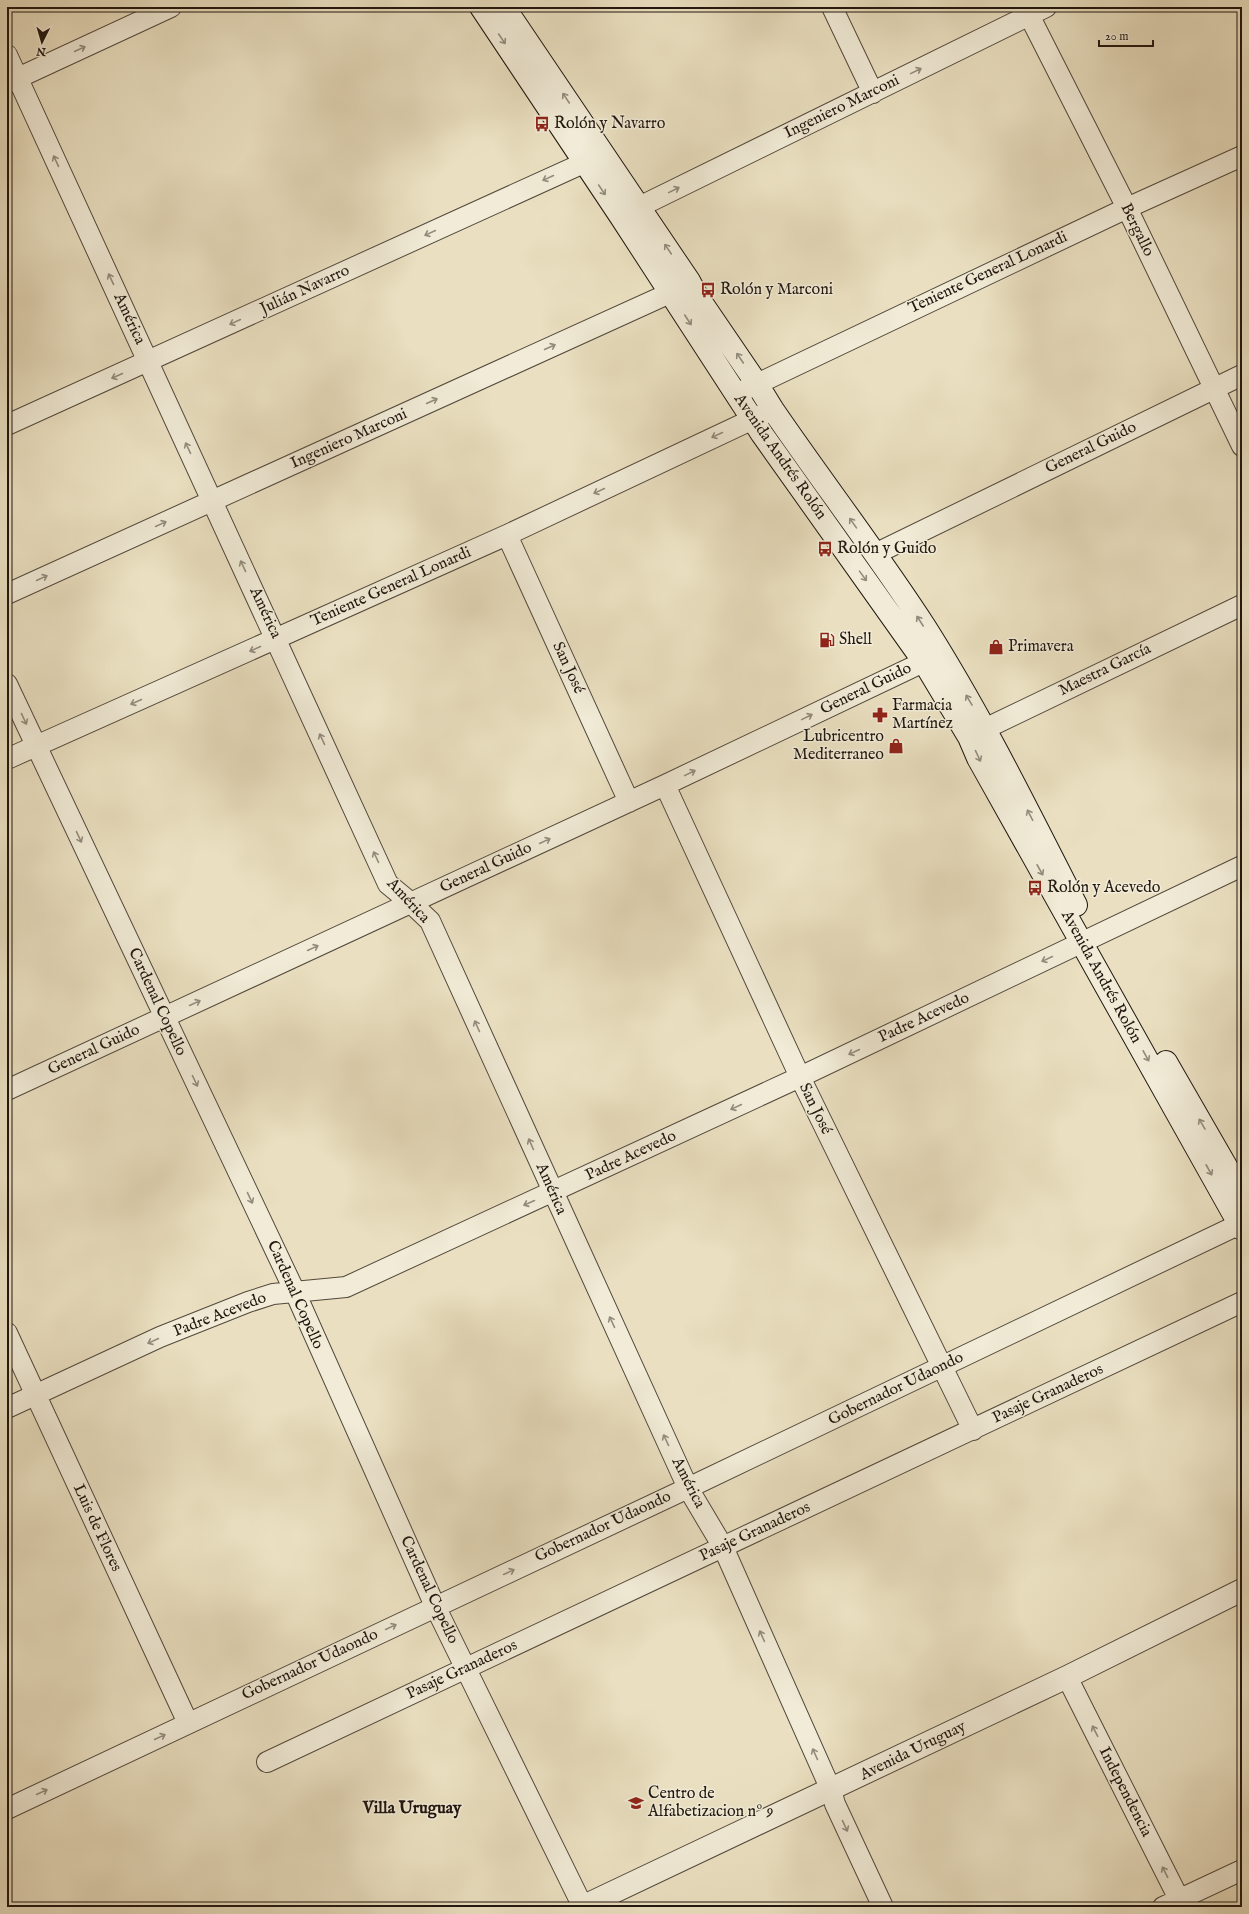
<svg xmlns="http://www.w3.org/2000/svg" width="1249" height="1914" viewBox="0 0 1249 1914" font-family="'IM FELL English',serif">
	<rect width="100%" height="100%" fill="#eae0c1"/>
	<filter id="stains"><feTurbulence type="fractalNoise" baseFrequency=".005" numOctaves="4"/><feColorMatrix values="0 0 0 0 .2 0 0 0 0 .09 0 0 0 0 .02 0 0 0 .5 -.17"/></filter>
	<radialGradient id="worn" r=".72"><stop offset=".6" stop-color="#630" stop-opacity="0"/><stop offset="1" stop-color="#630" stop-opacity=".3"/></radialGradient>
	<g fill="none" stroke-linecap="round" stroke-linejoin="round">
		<!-- minor casing -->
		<g stroke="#52483c" stroke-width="22">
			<path id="minor" d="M832 7 873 93
				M1029 15 1127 208 1242 446
				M7 55 388 884 411 903 430 921 688 1488 723 1547 831 1790 835 1804 883 1907
				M7 83 171 7
				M639 207 1046 7
				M736 394 1127 208 1242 156
				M7 425 599 156
				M507 535 629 802
				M875 554 1242 375
				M7 594 670 293 684 285
				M7 684 295 1292 435 1606 583 1907
				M970 736 1242 605
				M7 759 507 535 766 413
				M665 785 800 1077 973 1430
				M7 1090 665 785 938 655
				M7 1333 188 1723
				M7 1408 160 1337 248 1302 273 1294 346 1287 800 1077 1242 866
				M1067 1677 1183 1907
				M267 1762 1242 1302
				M7 1809 688 1488 1242 1223
				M1163 1907 1242 1870"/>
		</g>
		<!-- tertiary casing -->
		<g stroke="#52483c" stroke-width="24">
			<path id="tertiary" d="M582 1907 1067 1677 1242 1590"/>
		</g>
		<!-- secondary casing -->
		<g stroke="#20160f" stroke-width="24">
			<path id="secondary" d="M481 7 621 217 762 434 924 662 969 737 978 758 1242 1229
				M504 7 689 281 697 296 757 384 773 410C823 483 877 553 925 627 982 717 1028 811 1076 905
				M1166 1062 1242 1194"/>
		</g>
		<!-- minor -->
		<use href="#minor" stroke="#f1ebd7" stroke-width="20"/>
		<!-- tertiary -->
		<use href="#tertiary" stroke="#f1ebd7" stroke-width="22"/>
		<!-- secondary -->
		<use href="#secondary" stroke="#f1ebd7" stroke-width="22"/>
	</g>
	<!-- one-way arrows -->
	<defs><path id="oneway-shaft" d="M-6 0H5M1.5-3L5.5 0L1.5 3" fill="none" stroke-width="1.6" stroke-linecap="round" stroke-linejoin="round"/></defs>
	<g stroke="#938b7d">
		<use href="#oneway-shaft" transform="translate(502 39) rotate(56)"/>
		<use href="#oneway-shaft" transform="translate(80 49) rotate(-25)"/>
		<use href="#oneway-shaft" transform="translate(916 71) rotate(-26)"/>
		<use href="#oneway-shaft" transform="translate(566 98) rotate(-124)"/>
		<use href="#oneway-shaft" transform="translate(56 161) rotate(-115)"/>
		<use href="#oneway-shaft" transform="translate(548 178) rotate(155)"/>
		<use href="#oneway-shaft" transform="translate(602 190) rotate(56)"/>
		<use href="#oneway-shaft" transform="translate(674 190) rotate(-26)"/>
		<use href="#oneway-shaft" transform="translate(430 233) rotate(155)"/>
		<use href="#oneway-shaft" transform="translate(668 249) rotate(-124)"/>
		<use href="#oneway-shaft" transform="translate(111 279) rotate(-115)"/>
		<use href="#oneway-shaft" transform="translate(688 320) rotate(57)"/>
		<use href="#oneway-shaft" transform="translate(235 322) rotate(155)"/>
		<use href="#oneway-shaft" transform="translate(550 347) rotate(-24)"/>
		<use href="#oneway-shaft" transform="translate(740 358) rotate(-124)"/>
		<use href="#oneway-shaft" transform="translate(117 376) rotate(156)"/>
		<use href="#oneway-shaft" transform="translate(432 401) rotate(-24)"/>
		<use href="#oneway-shaft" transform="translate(717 435) rotate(155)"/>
		<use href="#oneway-shaft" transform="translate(188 448) rotate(-115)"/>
		<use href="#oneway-shaft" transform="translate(599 491) rotate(155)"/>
		<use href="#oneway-shaft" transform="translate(853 523) rotate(-125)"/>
		<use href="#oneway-shaft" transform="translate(161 524) rotate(-25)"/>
		<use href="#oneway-shaft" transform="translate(243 566) rotate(-115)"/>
		<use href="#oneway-shaft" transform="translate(863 576) rotate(54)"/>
		<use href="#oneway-shaft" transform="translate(42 578) rotate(-25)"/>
		<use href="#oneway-shaft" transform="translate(920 621) rotate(-123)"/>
		<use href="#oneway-shaft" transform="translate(255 649) rotate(156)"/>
		<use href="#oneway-shaft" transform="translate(969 700) rotate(-121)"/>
		<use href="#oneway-shaft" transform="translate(136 702) rotate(156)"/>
		<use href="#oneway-shaft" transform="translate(807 717) rotate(-26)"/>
		<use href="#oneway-shaft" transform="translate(24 719) rotate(65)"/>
		<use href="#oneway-shaft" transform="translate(322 739) rotate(-115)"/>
		<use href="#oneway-shaft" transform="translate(978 756) rotate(65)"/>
		<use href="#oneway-shaft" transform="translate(690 773) rotate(-26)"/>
		<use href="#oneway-shaft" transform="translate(1030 815) rotate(-117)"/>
		<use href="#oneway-shaft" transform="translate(79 837) rotate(65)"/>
		<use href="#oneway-shaft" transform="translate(545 841) rotate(-25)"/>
		<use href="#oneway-shaft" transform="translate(376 857) rotate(-115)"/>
		<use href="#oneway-shaft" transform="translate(1040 870) rotate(61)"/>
		<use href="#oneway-shaft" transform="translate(313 948) rotate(-25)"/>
		<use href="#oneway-shaft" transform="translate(1047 959) rotate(155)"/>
		<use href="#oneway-shaft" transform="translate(195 1003) rotate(-25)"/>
		<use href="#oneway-shaft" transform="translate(477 1026) rotate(-114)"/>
		<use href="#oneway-shaft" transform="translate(854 1052) rotate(155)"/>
		<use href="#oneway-shaft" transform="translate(1146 1056) rotate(61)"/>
		<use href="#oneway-shaft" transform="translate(195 1081) rotate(65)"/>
		<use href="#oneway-shaft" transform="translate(736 1107) rotate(155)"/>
		<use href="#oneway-shaft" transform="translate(1202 1124) rotate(-120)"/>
		<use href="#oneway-shaft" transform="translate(531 1144) rotate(-114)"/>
		<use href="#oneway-shaft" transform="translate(1209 1170) rotate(61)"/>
		<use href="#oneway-shaft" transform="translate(250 1198) rotate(65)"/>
		<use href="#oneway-shaft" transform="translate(529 1203) rotate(156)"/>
		<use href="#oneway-shaft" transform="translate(612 1322) rotate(-115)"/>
		<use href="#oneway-shaft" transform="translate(153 1341) rotate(155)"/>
		<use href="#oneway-shaft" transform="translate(666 1440) rotate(-115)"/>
		<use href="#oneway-shaft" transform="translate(509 1572) rotate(-25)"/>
		<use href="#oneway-shaft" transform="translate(391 1627) rotate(-25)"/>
		<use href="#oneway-shaft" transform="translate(762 1636) rotate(-114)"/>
		<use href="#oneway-shaft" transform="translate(1095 1731) rotate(-117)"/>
		<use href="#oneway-shaft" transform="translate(160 1737) rotate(-25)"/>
		<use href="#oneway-shaft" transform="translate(815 1754) rotate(-114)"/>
		<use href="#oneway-shaft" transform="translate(42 1792) rotate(-25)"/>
		<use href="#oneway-shaft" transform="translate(845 1826) rotate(65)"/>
		<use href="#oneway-shaft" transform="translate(1165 1872) rotate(-117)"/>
	</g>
	<!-- icons -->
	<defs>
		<g id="bus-bare" transform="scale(1.2)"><path d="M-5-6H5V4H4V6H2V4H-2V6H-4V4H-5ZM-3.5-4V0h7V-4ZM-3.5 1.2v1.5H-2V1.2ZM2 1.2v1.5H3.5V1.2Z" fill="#8f2418" stroke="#f1ebd7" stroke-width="2.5" paint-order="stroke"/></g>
		<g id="fuel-bare" transform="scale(1.2)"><path d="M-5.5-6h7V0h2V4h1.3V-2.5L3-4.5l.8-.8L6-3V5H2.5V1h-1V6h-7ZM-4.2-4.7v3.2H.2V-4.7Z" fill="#8f2418" stroke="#f1ebd7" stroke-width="2.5" paint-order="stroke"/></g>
		<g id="shop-bare" transform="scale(1.2)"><path d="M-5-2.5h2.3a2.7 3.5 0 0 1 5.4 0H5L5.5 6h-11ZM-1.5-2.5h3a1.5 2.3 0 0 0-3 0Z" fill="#8f2418" stroke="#f1ebd7" stroke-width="2.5" paint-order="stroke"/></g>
		<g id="pharmacy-bare" transform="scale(1.2)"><path d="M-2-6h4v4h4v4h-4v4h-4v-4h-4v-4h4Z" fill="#8f2418" stroke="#f1ebd7" stroke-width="2.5" paint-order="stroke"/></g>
		<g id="school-bare" transform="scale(1.2)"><path d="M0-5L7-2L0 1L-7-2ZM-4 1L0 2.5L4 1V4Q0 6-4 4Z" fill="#8f2418" stroke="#f1ebd7" stroke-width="2.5" paint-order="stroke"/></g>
	</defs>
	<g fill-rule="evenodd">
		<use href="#bus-bare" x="542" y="124"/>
		<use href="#bus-bare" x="708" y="290"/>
		<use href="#bus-bare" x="825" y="549"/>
		<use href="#fuel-bare" x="827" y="640"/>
		<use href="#shop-bare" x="996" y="647"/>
		<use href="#pharmacy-bare" x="880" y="715"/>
		<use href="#shop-bare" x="896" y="746"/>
		<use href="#bus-bare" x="1035" y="888"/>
		<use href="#school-bare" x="636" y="1803"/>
	</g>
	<g text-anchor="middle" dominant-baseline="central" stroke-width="3" stroke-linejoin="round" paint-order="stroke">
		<!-- street labels -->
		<g font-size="16" fill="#20160f" stroke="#f1ebd7">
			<text transform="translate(842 107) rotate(-26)">Ingeniero Marconi</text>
			<text transform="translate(1137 230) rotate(64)">Bergallo</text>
			<text transform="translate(988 273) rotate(-25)">Teniente General Lonardi</text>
			<text transform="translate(305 290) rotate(-25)">Julián Navarro</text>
			<text transform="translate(129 319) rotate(65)">América</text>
			<text transform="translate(349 439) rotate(-24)">Ingeniero Marconi</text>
			<text transform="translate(1091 448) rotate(-26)">General Guido</text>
			<text transform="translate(780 457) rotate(55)">Avenida Andrés Rolón</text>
			<text transform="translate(391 587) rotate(-24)">Teniente General Lonardi</text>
			<text transform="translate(265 613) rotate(65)">América</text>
			<text transform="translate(568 668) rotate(65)">San José</text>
			<text transform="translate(1105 670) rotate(-26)">Maestra García</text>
			<text transform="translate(866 689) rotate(-26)">General Guido</text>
			<text transform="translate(486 868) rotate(-25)">General Guido</text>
			<text transform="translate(408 901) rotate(47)">América</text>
			<text transform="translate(1101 977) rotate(61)">Avenida Andrés Rolón</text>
			<text transform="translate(157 1002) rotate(65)">Cardenal Copello</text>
			<text transform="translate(924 1018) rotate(-25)">Padre Acevedo</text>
			<text transform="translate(94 1050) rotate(-25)">General Guido</text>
			<text transform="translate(815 1109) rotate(64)">San José</text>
			<text transform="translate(631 1156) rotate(-25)">Padre Acevedo</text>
			<text transform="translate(551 1189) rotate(66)">América</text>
			<text transform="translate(295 1295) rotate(66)">Cardenal Copello</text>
			<text transform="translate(220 1315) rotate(-21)">Padre Acevedo</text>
			<text transform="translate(896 1389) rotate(-26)">Gobernador Udaondo</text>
			<text transform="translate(1048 1394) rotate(-25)">Pasaje Granaderos</text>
			<text transform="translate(688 1483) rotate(63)">América</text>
			<text transform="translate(603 1527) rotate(-25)">Gobernador Udaondo</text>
			<text transform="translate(97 1528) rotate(65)">Luis de Flores</text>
			<text transform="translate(755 1532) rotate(-25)">Pasaje Granaderos</text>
			<text transform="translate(429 1590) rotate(65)">Cardenal Copello</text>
			<text transform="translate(310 1665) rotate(-25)">Gobernador Udaondo</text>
			<text transform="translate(462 1670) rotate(-25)">Pasaje Granaderos</text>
			<text transform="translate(913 1751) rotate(-26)">Avenida Uruguay</text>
			<text transform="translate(1125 1792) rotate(63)">Independencia</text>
		</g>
		<!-- poi labels -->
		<g font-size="16" fill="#20160f" stroke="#f1ebd7" text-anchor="start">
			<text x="554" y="124">Rolón y Navarro</text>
			<text x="720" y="290">Rolón y Marconi</text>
			<text x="837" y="549">Rolón y Guido</text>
			<text x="839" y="640">Shell</text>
			<text x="1008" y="647">Primavera</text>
			<text x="892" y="706">Farmacia<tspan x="892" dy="18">Martínez</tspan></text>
			<text x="884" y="737" text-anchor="end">Lubricentro<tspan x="884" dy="18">Mediterraneo</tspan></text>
			<text x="1047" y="888">Rolón y Acevedo</text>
			<text x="648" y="1794">Centro de<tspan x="648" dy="18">Alfabetizacion nº 9</tspan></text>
		</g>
		<!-- neighbourhood labels -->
		<g font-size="17" font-weight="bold" fill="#20160f" stroke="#f1ebd7">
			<text x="412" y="1808">Villa Uruguay</text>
		</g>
	</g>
	<!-- margin -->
	<rect width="1249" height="1914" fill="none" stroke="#eae0c1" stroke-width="24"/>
	<rect x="8" y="8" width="1233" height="1898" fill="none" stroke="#20160f" stroke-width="2"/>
	<rect x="12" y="12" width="1225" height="1890" fill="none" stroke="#20160f"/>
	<!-- north arrow -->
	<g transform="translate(42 42) rotate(185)" stroke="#f1ebd7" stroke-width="3" paint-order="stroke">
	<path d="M0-3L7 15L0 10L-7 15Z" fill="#20160f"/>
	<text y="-6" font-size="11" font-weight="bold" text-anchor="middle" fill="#20160f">N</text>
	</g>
	<!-- scale -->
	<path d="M1099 40v6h54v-6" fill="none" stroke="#20160f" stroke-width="2"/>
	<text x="1105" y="40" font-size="12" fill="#20160f" stroke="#f1ebd7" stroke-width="3" paint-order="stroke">20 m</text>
	<rect width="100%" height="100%" filter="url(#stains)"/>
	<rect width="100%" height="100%" fill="url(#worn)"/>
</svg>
